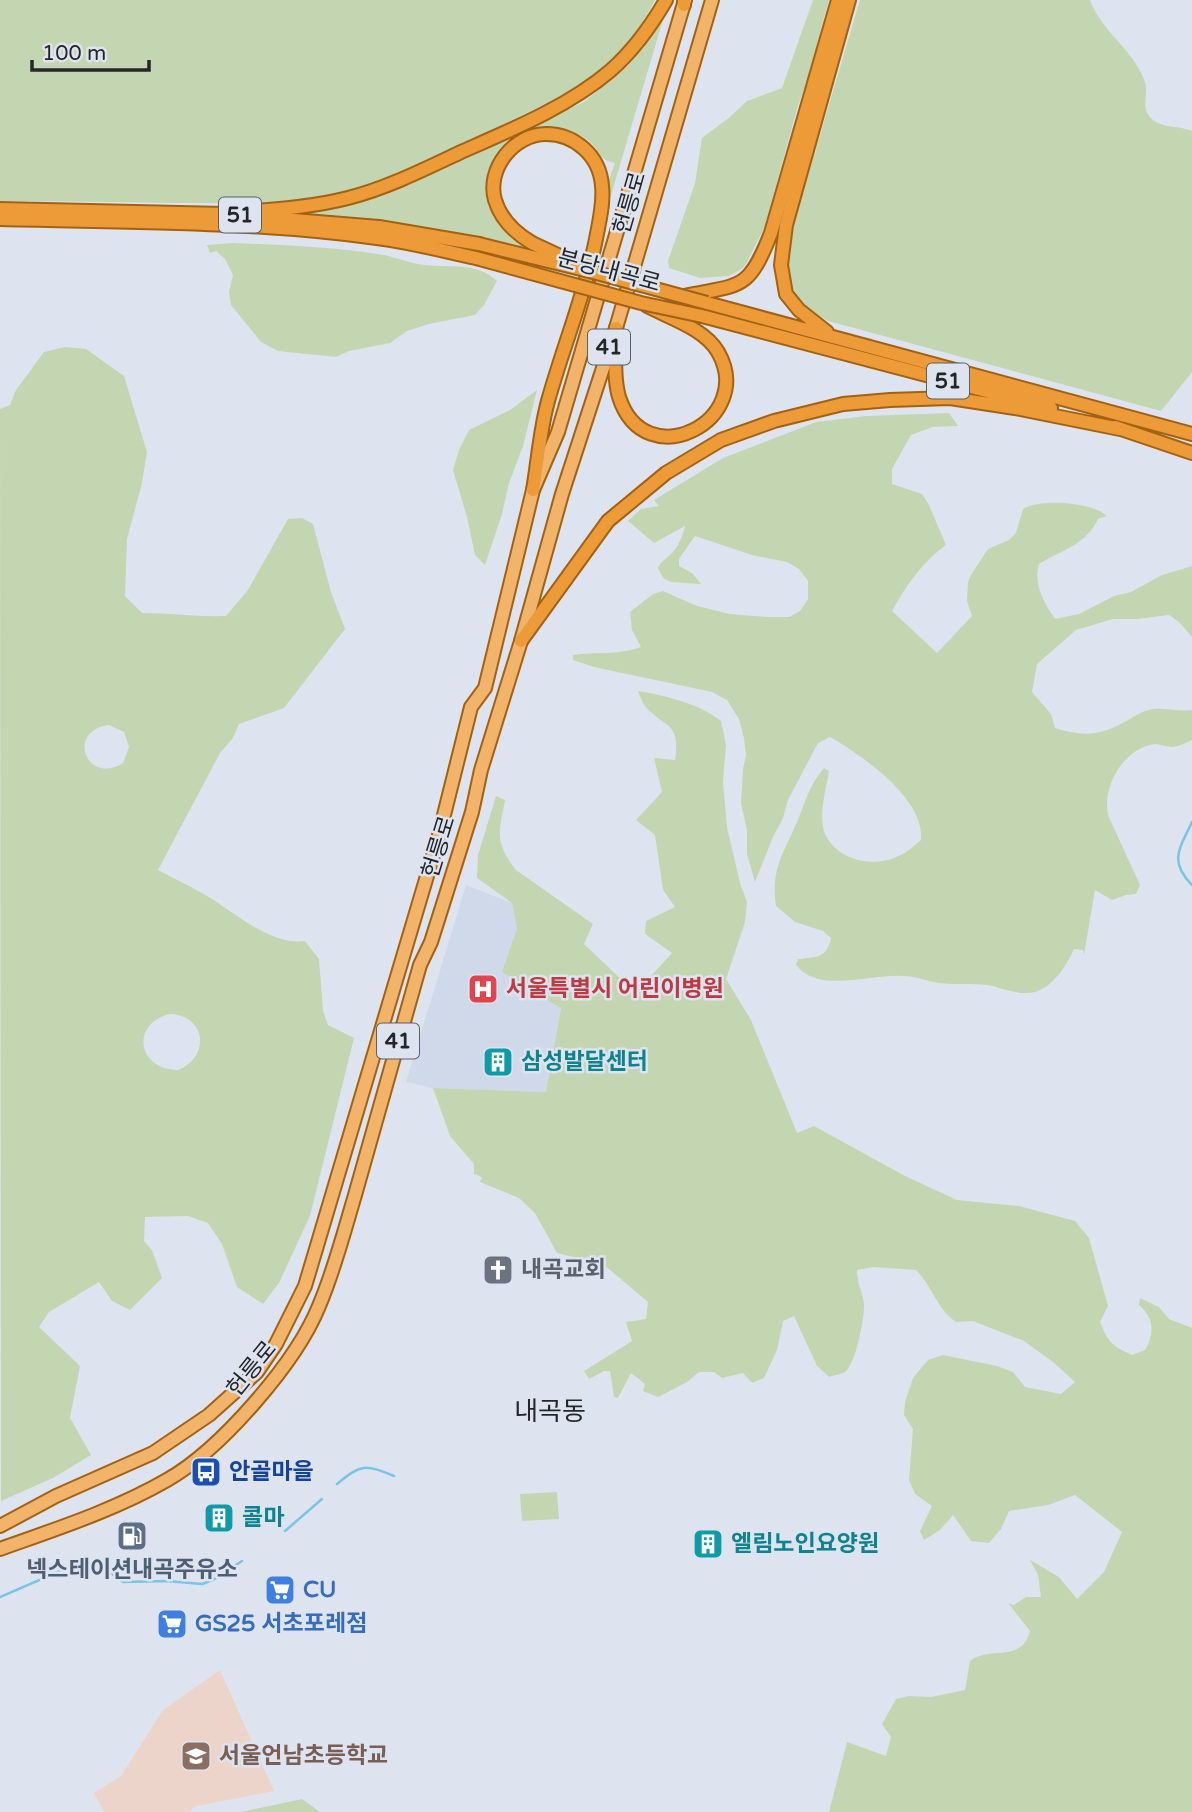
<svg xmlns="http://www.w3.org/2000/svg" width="1192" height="1812" viewBox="0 0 1192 1812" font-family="'Varela Round','Noto Sans KR',sans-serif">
	<rect width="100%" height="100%" fill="#dee4ef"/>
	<!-- built -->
	<path fill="#cfd9ea" d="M466 885 512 903 517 928 502 972 561 1007 546 1092 433 1088 406 1082Z"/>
	<!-- education -->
	<path fill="#ecd4ca" d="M220 1670 274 1791 197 1806 188 1812H104L94 1793 121 1776 163 1710Z"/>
	<!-- green -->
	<path fill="#c3d6b1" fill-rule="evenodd" d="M0 0H655C621 67 573 91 508 122 458 147 408 175 354 190 295 206 234 203 175 203 116 202 58 201 0 201Z
		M813 0H829L821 28 816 55 797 109 765 226 747 262 743 268 729 276 700 278 669 268 668 261 695 183 702 138 730 117 747 101 782 88Z
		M860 0H1090C1101 31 1134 50 1145 82 1149 95 1140 107 1151 118 1161 129 1179 125 1192 131V372L1161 411 828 321C799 304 782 285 786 250Z
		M665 13 609 202V180L615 163C599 159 601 155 592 144 582 134 566 128 552 128 536 127 527 134 515 144 508 150 499 155 494 162 479 185 490 219 510 235 517 241 525 244 533 249L431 228 306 213 342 206 388 193 584 102 628 66 658 27Z
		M233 243C283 245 334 247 384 255 398 258 412 264 426 265 450 268 478 262 497 281L484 305 475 315 429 324 407 331 390 343 349 351 336 357 278 351 261 342 231 305 229 292 233 275 225 259 216 251 210 253 207 245Z
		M65 347 86 349 124 376 147 452 142 483 127 539 125 596 142 613C170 613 197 617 226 616L248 590 288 519 302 518 313 524 331 592 345 629 284 708 239 724 233 738 220 753 158 870C174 879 191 886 207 896 234 912 271 946 305 941L319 959 323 1011 328 1025 354 1038 310 1216 279 1283 263 1304 237 1287 222 1244 208 1223 188 1216 145 1217 144 1241 152 1250 162 1278 130 1310 112 1301 99 1282 49 1312 39 1327 80 1366 70 1418 91 1455 53 1478 1 1501 0 409 10 405 16 390 44 352ZM109 725 124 732 129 747 123 763C87 786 65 731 109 725ZM170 1014C206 1015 211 1057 178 1070 136 1069 131 1023 170 1014Z
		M537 390 523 446 509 483 502 514 485 565 475 555 467 517 453 470 459 450 469 430 510 410Z
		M949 413 958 426 933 427 911 435 892 469V484L922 494 929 505 946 545C923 561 905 587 892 611L937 653 972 616 967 601 968 582 971 575 988 549 1009 540 1016 533 1023 509C1040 498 1093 502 1107 516L1098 519C1087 544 1062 550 1039 564 1033 584 1044 603 1055 619L1079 614 1114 596 1131 592 1162 575 1192 566V637L1179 622 1169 615 1137 619H1113L1076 630 1037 664 1032 692 1051 714 1055 728C1085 737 1100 736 1128 720 1137 715 1144 710 1154 709 1166 708 1179 712 1192 710V740C1186 743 1178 747 1171 747 1166 747 1160 744 1155 744 1123 748 1102 787 1108 815L1140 885 1136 894 1126 895 1112 900 1095 890 1084 955 1083 950 1074 949C1067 965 1053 987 1035 992 1019 996 1003 988 988 985 972 983 955 985 939 983 927 981 915 976 903 976 871 974 818 994 796 965L798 959C816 957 827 959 831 938L823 931 795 922 776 906C770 867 786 850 799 817 807 797 810 785 824 768L829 771C826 790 819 812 824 831 833 858 869 868 894 858 905 854 913 847 921 840 925 798 861 755 830 737L818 743 788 800 783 818 773 837 755 882 747 854V830L741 803 743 769 746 755 744 738 739 719 727 700 712 692 594 667 573 660V655C595 652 620 655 641 647L632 630 630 612 653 594 663 591 697 606 730 614 767 617H789L800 611 808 599V581L799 569 787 562 752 555 695 536 679 559V566L692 573 701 584 671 582 663 578 658 568C661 561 665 560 671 554 679 546 682 537 685 526L654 543 628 521 641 509 659 506 654 500 723 458 816 422 866 416Z
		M638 691C667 696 698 703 721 721L726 745 723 782 727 827 740 883 747 902 745 922 726 979 751 1020 797 1133 814 1126 905 1176 957 1200 1019 1206 1075 1221 1089 1238 1108 1306 1100 1322C1108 1342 1112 1346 1132 1355L1145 1350C1155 1333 1154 1318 1139 1305L1140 1298 1159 1307 1169 1319 1192 1328V1812H829L847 1742 886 1756 891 1737 882 1724 896 1699 909 1696 931 1697 965 1690 970 1661C991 1645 1021 1664 1030 1631L1008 1603 1014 1605 1026 1597H1041L1038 1575 1030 1560 1059 1577 1077 1599 1104 1572 1122 1532 1075 1495 1048 1505 1009 1511 1001 1529 989 1543 971 1541 953 1515 940 1530 924 1540 920 1531 932 1506 915 1494 909 1480 913 1429 904 1415 905 1402 913 1378 928 1360 943 1355 997 1366 1013 1372 1025 1387 1061 1394 1075 1382 1053 1362 1024 1341 973 1321 956 1322C937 1309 932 1286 916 1270L873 1267 857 1270C857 1283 862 1291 864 1303 865 1316 856 1364 845 1372 842 1374 834 1375 829 1377L817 1366 794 1316 783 1321 777 1350 764 1378 752 1383 743 1373 722 1378 714 1372H699L687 1382 658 1397 643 1391 645 1384 631 1373 618 1398 614 1397 610 1371H604L589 1379 584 1371 632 1341 626 1322 646 1319 648 1302 603 1264 557 1253 535 1213 519 1198 480 1182 482 1177 474 1174V1164L450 1136 433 1088 546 1092 561 1008 502 972 517 928 512 903 477 878 478 855 496 796 505 800C499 833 494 841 516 870L593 924 584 944 623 981 642 986 672 953 645 934 646 921 675 907 663 890 655 835 636 820 662 792 654 758 675 760C681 721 665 729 645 706 642 702 640 696 638 691Z
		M557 1492 559 1519 522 1521 520 1494Z
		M302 1799 320 1812H241Z"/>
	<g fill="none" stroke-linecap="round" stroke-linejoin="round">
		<!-- stream -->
		<path stroke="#78c5e6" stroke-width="2.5" d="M1192 822C1180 848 1168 861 1192 885
			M337 1484C361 1464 365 1464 394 1476
			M285 1531 322 1499
			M0 1597 83 1561 100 1565 123 1582 167 1581 202 1584 213 1580 242 1561"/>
		<!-- primary casing -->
		<g stroke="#a36213" stroke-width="16">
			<path id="primary" d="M0 1526 56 1496 153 1453 209 1415 257 1372 276 1344 305 1286 438 839 471 707 485 688 533 490 558 432 685 0
				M0 1549C56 1529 115 1510 167 1480 220 1450 296 1363 319 1306 334 1271 344 1232 355 1195 377 1118 398 1041 420 965L431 942 472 812 481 770 521 641 562 494 616 328 712 0"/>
		</g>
		<!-- trunk casing -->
		<g stroke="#a36213" stroke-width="16">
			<path id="trunk" d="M684 0V5
				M0 209 225 214
				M217 214C261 210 305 209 348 198 387 188 425 169 461 152 511 130 569 106 610 71 633 51 651 26 666 0
				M257 217 379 227 479 244
				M0 219C125 222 253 221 377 238 410 242 443 251 476 258
				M532 243C515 233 501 220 495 200 486 169 514 134 546 134 575 134 600 156 602 186 604 204 599 222 596 239 585 294 563 347 548 401 540 430 538 461 533 490
				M684 296C741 284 748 292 771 233L838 0
				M707 303 1192 434
				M702 316 1051 408
				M616 328C616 349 613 376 619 397 645 478 757 420 718 352 705 329 670 318 647 306
				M827 332 799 310 786 294 781 265 786 225 849 0
				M1115 427 1192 453
				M521 641 608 521 666 473 721 440 774 421 843 404 890 400 950 398 1015 408 1120 429"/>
		</g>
		<!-- primary -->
		<use href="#primary" stroke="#f1b46a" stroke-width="12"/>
		<!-- trunk -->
		<use href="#trunk" stroke="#ec9b38" stroke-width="12"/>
		<!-- trunk-bridge casing -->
		<g stroke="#a36213" stroke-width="16" stroke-linecap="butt">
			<path id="trunk-bridge" d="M532 243 575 263
				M479 244 597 273 707 303
				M476 258 641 303 702 316"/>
		</g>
		<!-- trunk-bridge -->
		<use href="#trunk-bridge" stroke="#ec9b38" stroke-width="12"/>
	</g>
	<!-- icons -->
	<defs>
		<g id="hospital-square" transform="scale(1.575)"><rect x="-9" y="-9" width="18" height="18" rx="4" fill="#e0444e" stroke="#dee4ef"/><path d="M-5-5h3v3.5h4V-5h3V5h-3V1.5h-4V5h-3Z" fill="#fff"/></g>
		<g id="building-square" transform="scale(1.575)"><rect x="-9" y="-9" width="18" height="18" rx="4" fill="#0f9aa8" stroke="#dee4ef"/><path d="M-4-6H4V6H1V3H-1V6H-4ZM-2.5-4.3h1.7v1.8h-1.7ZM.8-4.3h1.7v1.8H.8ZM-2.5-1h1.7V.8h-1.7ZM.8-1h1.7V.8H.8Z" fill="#fff"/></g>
		<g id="church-square" transform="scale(1.575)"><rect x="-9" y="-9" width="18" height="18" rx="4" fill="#6b7280" stroke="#dee4ef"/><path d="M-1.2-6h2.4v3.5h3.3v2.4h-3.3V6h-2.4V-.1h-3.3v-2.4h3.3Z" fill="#fff"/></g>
		<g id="bus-square" transform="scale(1.575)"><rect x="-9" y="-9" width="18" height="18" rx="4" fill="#1a4fb4" stroke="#dee4ef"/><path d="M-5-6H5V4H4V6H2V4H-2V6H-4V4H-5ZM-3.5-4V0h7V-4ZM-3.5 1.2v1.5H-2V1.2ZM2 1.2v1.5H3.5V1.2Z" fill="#fff"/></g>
		<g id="fuel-square" transform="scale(1.575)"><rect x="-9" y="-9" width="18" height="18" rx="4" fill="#5c6f8a" stroke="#dee4ef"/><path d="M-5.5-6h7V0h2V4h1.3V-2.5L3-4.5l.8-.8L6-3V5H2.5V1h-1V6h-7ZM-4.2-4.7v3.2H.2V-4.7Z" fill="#fff"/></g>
		<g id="supermarket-square" transform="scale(1.575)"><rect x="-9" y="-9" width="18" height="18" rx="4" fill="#3f7fe0" stroke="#dee4ef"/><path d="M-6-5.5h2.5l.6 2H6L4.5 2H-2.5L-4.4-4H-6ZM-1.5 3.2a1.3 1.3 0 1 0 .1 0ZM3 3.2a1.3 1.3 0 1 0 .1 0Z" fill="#fff"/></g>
		<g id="school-square" transform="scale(1.575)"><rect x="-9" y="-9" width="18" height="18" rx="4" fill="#8d6e63" stroke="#dee4ef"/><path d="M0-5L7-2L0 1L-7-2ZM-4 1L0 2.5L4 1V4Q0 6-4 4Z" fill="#fff"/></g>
	</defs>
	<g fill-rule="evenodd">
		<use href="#hospital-square" x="483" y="989"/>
		<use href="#building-square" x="498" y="1062"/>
		<use href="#church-square" x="498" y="1270"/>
		<use href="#bus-square" x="206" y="1472"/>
		<use href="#building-square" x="219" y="1518"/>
		<use href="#fuel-square" x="132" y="1536"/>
		<use href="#building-square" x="708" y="1544"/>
		<use href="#supermarket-square" x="280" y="1590"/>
		<use href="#supermarket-square" x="172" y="1624"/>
		<use href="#school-square" x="196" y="1756"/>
	</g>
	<g text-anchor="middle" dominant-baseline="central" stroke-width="5" stroke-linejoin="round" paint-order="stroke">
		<!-- shield labels -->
		<g fill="#dee4ef" stroke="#5c5f65" stroke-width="2">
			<rect x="219" y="197.5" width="42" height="35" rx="5"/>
			<rect x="588" y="329.5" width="42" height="35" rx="5"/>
			<rect x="927" y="363.5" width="42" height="35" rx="5"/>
			<rect x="377" y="1023.5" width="42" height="35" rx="5"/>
		</g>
		<g font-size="21" font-weight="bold" fill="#24262a">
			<text x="240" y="215">51</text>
			<text x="609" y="347">41</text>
			<text x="948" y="381">51</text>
			<text x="398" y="1041">41</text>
		</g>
		<!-- street labels -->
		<g font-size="23" fill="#24262a" stroke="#dee4ef">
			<text transform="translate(630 203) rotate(-74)">헌릉로</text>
			<text transform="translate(609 271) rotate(15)">분당내곡로</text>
			<text transform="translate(439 847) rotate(-73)">헌릉로</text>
			<text transform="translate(252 1369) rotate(-51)">헌릉로</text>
		</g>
		<!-- health labels -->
		<g font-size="23" font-weight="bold" fill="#be3a42" stroke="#dee4ef" text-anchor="start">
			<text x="506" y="989">서울특별시 어린이병원</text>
		</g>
		<!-- culture labels -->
		<g font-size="23" font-weight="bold" fill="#0d838f" stroke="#dee4ef" text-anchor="start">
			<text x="521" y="1062">삼성발달센터</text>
			<text x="242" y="1518">콜마</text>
			<text x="731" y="1544">엘림노인요양원</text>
		</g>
		<!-- worship labels -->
		<g font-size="23" font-weight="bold" fill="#5b616d" stroke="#dee4ef" text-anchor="start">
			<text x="521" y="1270">내곡교회</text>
		</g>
		<!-- transit labels -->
		<g font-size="23" font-weight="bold" fill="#164399" stroke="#dee4ef" text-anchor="start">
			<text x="229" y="1472">안골마을</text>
		</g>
		<!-- service labels -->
		<g font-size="23" font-weight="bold" fill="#4e5e75" stroke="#dee4ef">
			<text x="132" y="1570">넥스테이션내곡주유소</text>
		</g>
		<!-- shop labels -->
		<g font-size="23" font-weight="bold" fill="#366cbe" stroke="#dee4ef" text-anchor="start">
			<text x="303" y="1590">CU</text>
			<text x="195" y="1624">GS25 서초포레점</text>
		</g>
		<!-- education labels -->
		<g font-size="23" font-weight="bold" fill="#785e54" stroke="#dee4ef" text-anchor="start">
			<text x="219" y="1756">서울언남초등학교</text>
		</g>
		<!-- quarter labels -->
		<g font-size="26" fill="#24262a" stroke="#dee4ef">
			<text x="550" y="1411">내곡동</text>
		</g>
	</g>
	<!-- scale -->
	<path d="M32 60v10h117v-10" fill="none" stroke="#24262a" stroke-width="3.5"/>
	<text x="42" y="60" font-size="21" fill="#24262a" stroke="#dee4ef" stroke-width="5" paint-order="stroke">100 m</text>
</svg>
